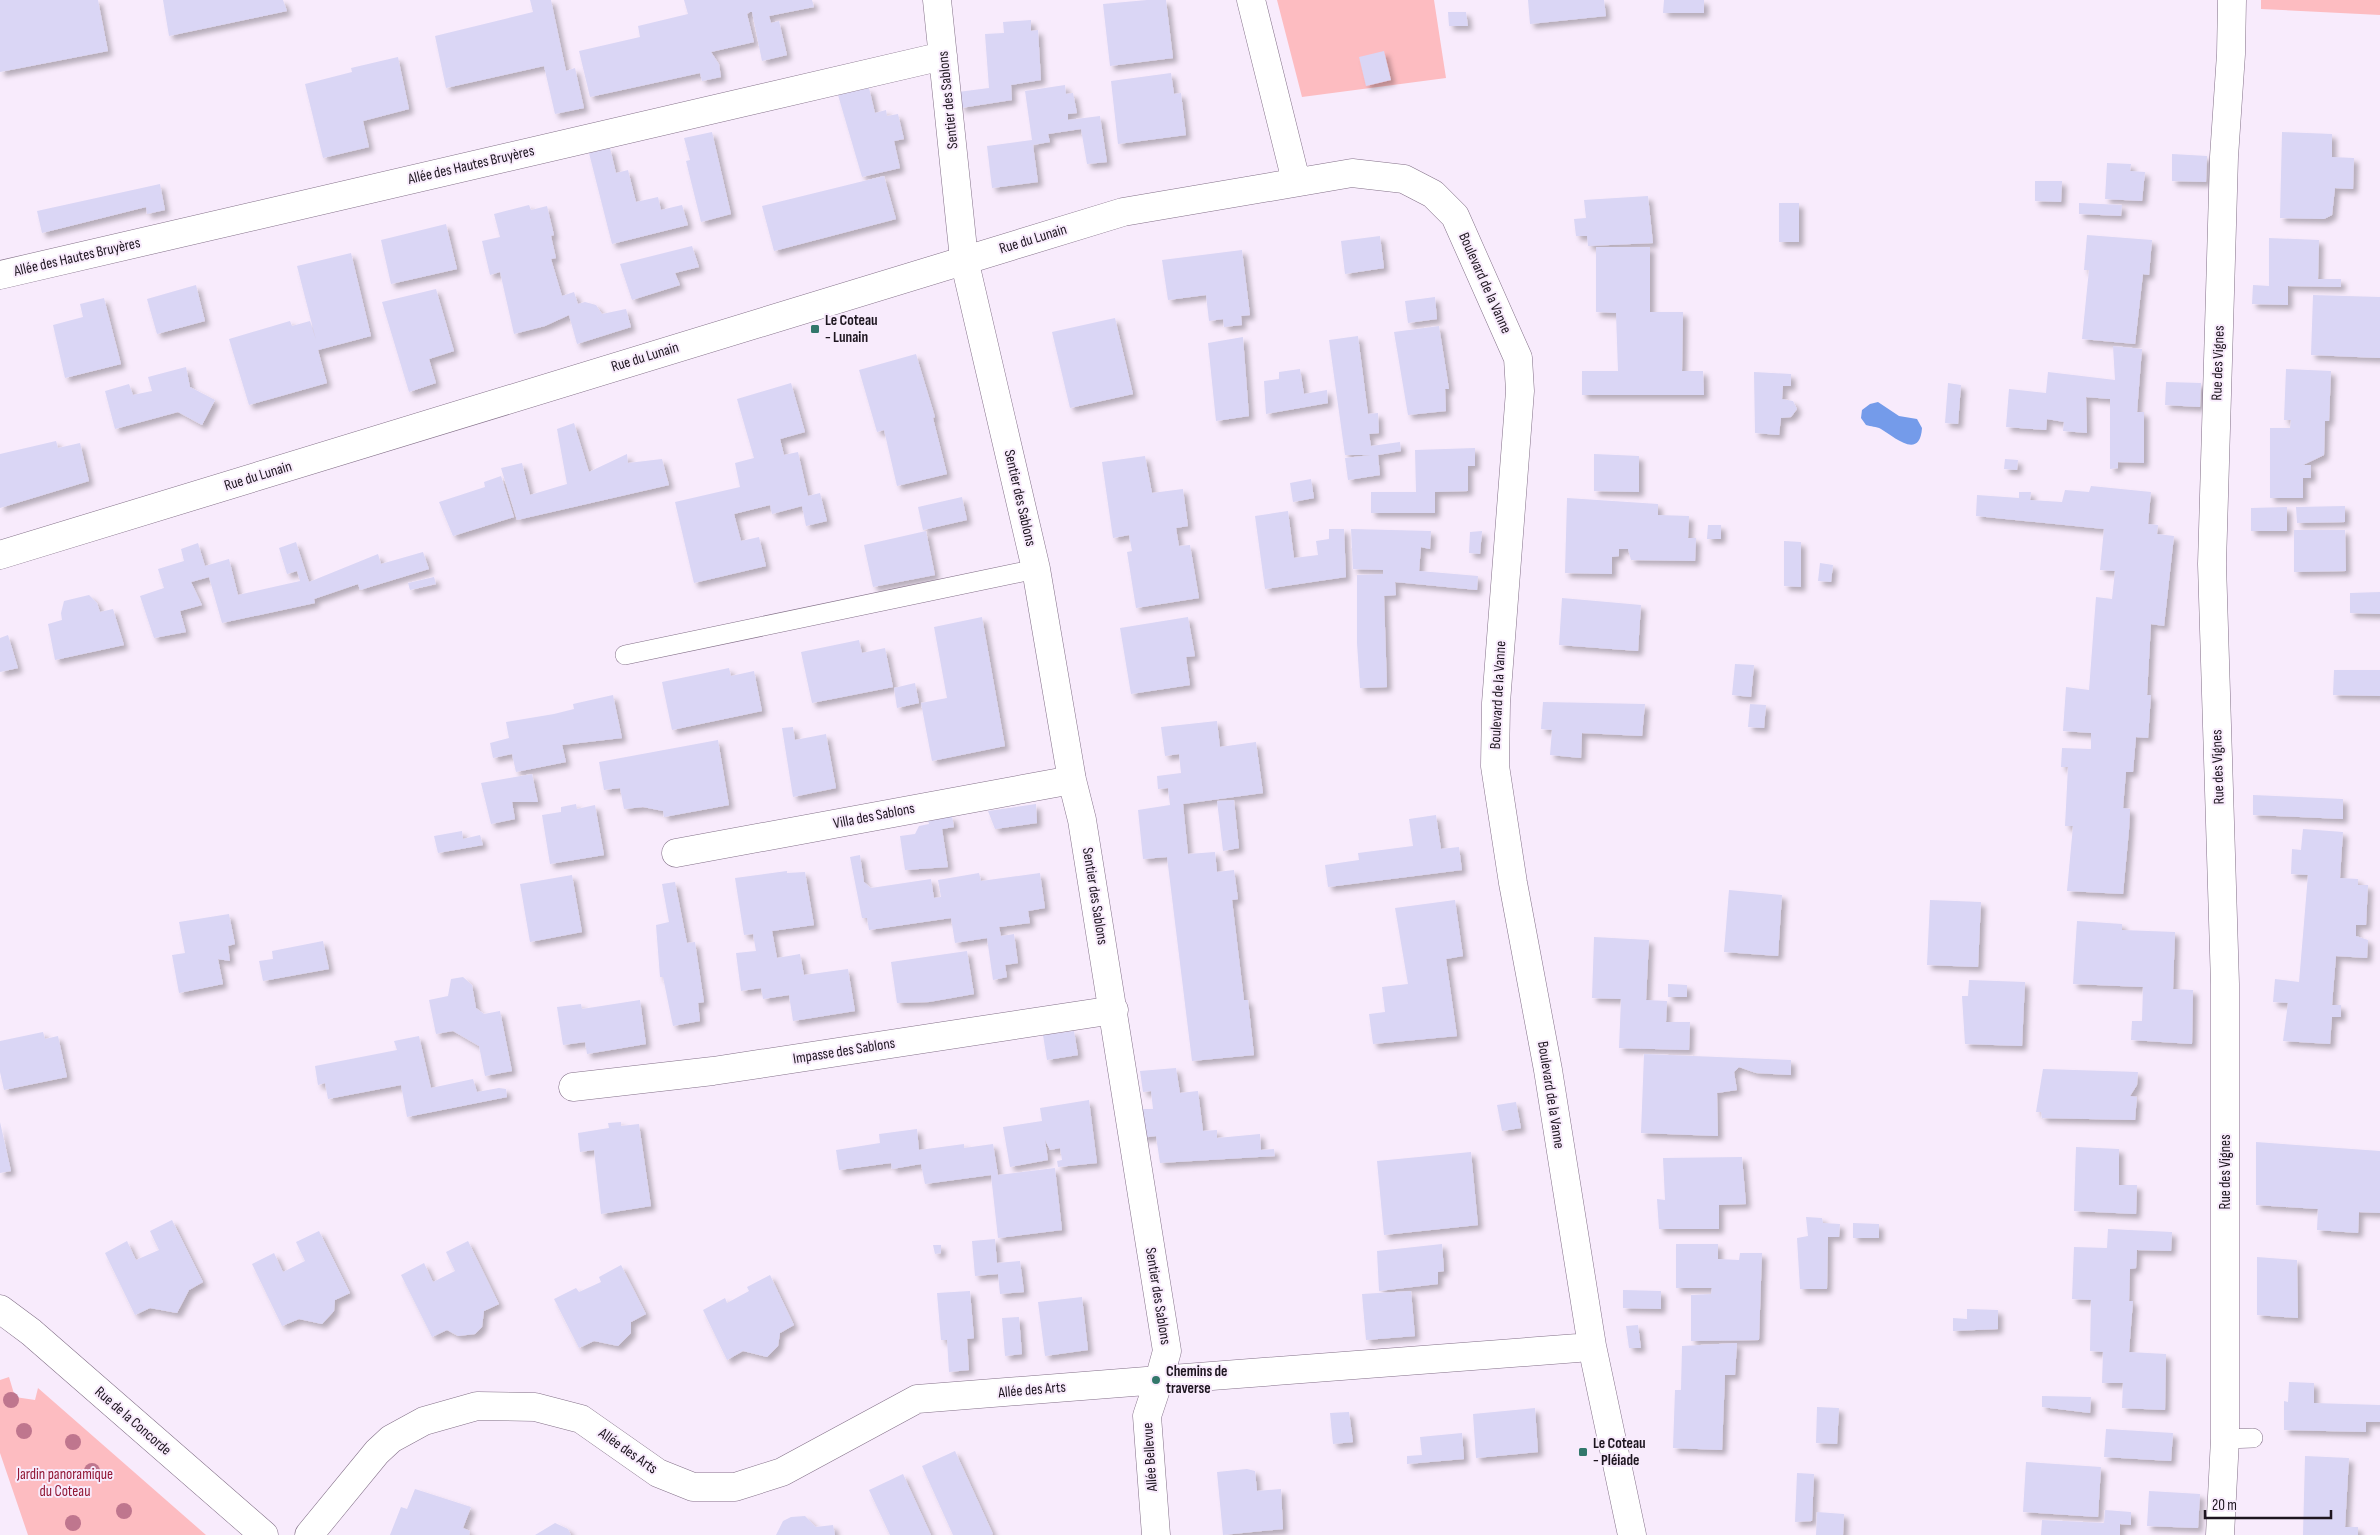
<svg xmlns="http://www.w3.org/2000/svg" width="2380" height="1535" viewBox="0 0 2380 1535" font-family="'Sofia Sans Condensed',sans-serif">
	<defs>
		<filter id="shadow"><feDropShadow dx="4.5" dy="4.5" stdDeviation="2.5" flood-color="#0004"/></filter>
	</defs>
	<rect width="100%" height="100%" fill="#f8ebfc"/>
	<!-- green -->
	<path fill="#fdbcc1" d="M1277 0H1434L1446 78 1302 97Z
		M2261 0H2380V15L2261 9Z
		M9 1377 15 1397 35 1400 38 1388 206 1535H28L0 1453V1380Z"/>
	<!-- water -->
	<path fill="#749bea" d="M1878 402 1899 416 1917 419 1922 428C1920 461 1893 436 1881 429 1876 426 1871 427 1866 425L1861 418 1862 410 1870 404Z"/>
	<!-- building -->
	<path fill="#dad6f5" filter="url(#shadow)" d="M0 0H98L108 51 0 72Z
		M163 0H283L287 11 169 36Z
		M530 0H551L566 71 575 68 584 108 555 114 544 66 446 88 435 36 533 12Z
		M684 0H812L814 7 769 16 771 23 779 21 787 55 762 61 752 12H750L747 14 754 42 711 52 719 64 721 77 702 81 700 73 590 97 579 51 640 37 638 26 688 14Z
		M1147 0H1166L1173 58 1110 66 1103 4Z
		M1528 0H1604L1606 16 1530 24Z
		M1664 0H1704V13H1663Z
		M1448 12H1466L1468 26H1449Z
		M1031 20V31L1038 30 1041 80 1011 85 1012 100 961 108 958 92 989 88 985 34 1004 33 1003 22Z
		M1384 51 1391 80 1366 86 1359 57Z
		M398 57 409 109 363 121 369 147 323 158 305 84 352 72 351 68Z
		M1171 73 1174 94 1181 93 1186 135 1118 144 1111 81Z
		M1065 85 1066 94 1073 93 1077 113 1068 114V120L1100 116 1107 162 1087 164 1081 129 1048 134 1050 142 1033 145 1038 182 992 188 987 146 1032 140 1025 91Z
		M869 88 875 113 886 110 887 116 898 114 904 139 894 141 900 168 862 177 838 95Z
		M712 132 731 214 701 222 686 161 690 160 684 138Z
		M2282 132 2332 134V157L2354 158 2353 189 2335 188 2332 215 2324 219 2280 218Z
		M610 148 616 173 628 170 636 202 658 197 661 210 682 205 688 225 612 244 589 153Z
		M2172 154 2207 156 2206 182 2172 181Z
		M2107 163 2131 164 2130 171 2145 172 2142 201 2105 199Z
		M884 176 896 219 774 251 762 206Z
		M2035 181H2062L2061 202 2035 201Z
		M160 184 165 210 147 214 146 207 42 233 37 211Z
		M1648 196 1653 243 1588 246 1587 236H1576L1574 219 1586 218 1584 200Z
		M1779 203H1799V242H1779Z
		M2079 203 2122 205 2121 216 2079 214Z
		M529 205 531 210 547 206 554 235 551 236 556 258 551 259 562 296 574 292 578 304 585 302 596 305 602 314 626 309 631 327 577 344 569 315 545 326 514 334 500 272 490 275 482 241 500 237 494 214Z
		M446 224 457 269 391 284 381 240Z
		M2087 235 2152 240 2149 275 2143 274 2135 344 2082 339 2089 270H2084Z
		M1380 236 1384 268 1345 274 1341 241Z
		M2269 238 2319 240 2318 279H2341V287L2288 286V305L2252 304 2253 285 2269 286Z
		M692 246 699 267 675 273 680 285 632 300 620 264Z
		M1596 247H1650V312H1683L1682 371H1703L1704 395H1582V371H1618L1616 313 1596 312Z
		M1242 250 1250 315 1241 316 1242 325 1224 327 1223 319 1209 321 1206 295 1168 300 1162 260Z
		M351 253 371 336 318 350 327 383 249 405 229 339 290 321 292 326 310 321 316 340 297 266Z
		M196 285 205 321 157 334 147 299Z
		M436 289 454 351 429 359 436 383 409 392 382 302Z
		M2313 295 2380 297V358L2311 355Z
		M1435 297 1437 319 1408 323 1405 301Z
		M104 298 121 364 65 378 53 325 83 317 80 304Z
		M1115 318 1133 394 1070 408 1052 332Z
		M1439 326 1449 389H1445L1446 411 1408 415 1394 332Z
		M1358 336 1368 414 1378 413 1379 433 1369 434 1371 446 1400 442 1401 451 1378 455 1380 475 1348 480 1345 458 1371 455H1345L1329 340Z
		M1243 337 1249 416 1216 421 1208 343Z
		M2113 346 2142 349 2137 412H2144V463L2118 462V468L2110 469V399L2086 397 2087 433 2063 431 2064 422 2047 419 2046 430 2006 427 2009 389 2046 393 2048 372 2115 380Z
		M916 354 935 417 933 418 947 474 897 486 884 430 877 432 859 370Z
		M186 367 190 387 215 400 202 425 178 412 115 429 105 391 129 384 133 395 152 391 148 377Z
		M1300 369 1304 394 1327 390 1328 403 1266 414 1264 381 1279 379V372Z
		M2286 369 2331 371 2329 421H2325L2324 455 2303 465H2311V478H2303V498H2270V428H2290L2291 420H2284Z
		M1754 372 1791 374V386H1783L1782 399 1793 401 1797 409 1791 417 1781 418 1779 435 1755 433Z
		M2166 382 2201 383 2200 407 2165 405Z
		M791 383 805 432 780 439 784 455 798 452 808 496 820 493 827 521 806 526 802 506 772 514 770 505 734 514 741 541 759 537 766 566 694 583 675 502 740 487 735 463 754 458 737 399Z
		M1948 383 1961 385 1958 424 1945 423Z
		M574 423 589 472 627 454 628 463 662 459 669 485 517 520 501 468 522 463 530 495 567 484 557 429Z
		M56 441 58 448 80 443 89 481 0 508V454Z
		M1475 448V466H1468V491L1435 492V513H1371V492H1416L1415 450Z
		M1594 454 1639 456V492L1594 491Z
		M1145 456 1152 493 1183 489 1188 526 1176 528 1179 546 1190 545 1199 598 1136 608 1127 552 1132 551 1129 535 1113 538 1102 462Z
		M2005 459 2018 460 2017 470 2004 469Z
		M501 476 514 517 453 536 439 502 485 487 484 482Z
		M1311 479 1314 498 1293 502 1290 483Z
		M2091 486 2151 492 2148 524 2158 525 2157 534 2174 536 2164 626 2151 624 2147 695H2151L2148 738 2136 737 2133 772H2126L2123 808 2130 809 2129 830 2123 894 2067 891 2073 826H2065L2068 767H2061L2062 748 2091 749V733L2063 731 2066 687 2089 690 2096 597 2112 599 2115 571 2100 570 2104 529 1976 516 1977 495 2019 498V492H2031L2030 500 2062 502 2065 490 2089 492Z
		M962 497 967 520 923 530 918 507Z
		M1567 498 1658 504V515L1689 516 1688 538H1696L1695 561 1631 560 1628 549H1619V556L1612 557V574L1565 573Z
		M2345 506V522L2297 523 2296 507Z
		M2287 507V531H2251V508Z
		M1288 511 1294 558 1318 555 1316 541 1329 539V529H1344L1346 577 1265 589 1255 516Z
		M1708 525H1721V539H1707Z
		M1351 529 1431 531 1430 549 1421 547 1419 571 1478 576 1477 590 1395 582 1396 595 1384 596 1387 687 1360 688 1357 643V575L1383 574V570L1353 569Z
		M2294 530H2345L2346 571 2294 572Z
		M926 531 935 575 873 587 864 545Z
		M1482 531 1480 554 1469 553 1470 532Z
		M1784 541 1801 542V587L1784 586Z
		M296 542 309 582 378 554 381 564 423 552 429 569 360 590 358 584 314 599 315 603 222 623 209 577 191 582 202 605 180 611 186 632 154 638 140 596 164 588 158 569 184 561 181 549 198 543 205 566 229 559 238 595 300 581 297 571 287 574 279 548Z
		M1820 563 1833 565 1831 582 1818 581Z
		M434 577 436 584 410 590 408 583Z
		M2380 592V614L2350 613V593Z
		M89 595 97 603 100 612 113 609 124 645 55 660 48 624 62 620 61 613 64 601Z
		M1562 598 1641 605 1638 651 1559 645Z
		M982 617 1005 746 932 761 921 703 947 698 934 627Z
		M1188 617 1195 656 1186 657 1190 685 1131 694 1120 628Z
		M8 635 18 668 0 672V638Z
		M859 640 862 653 885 648 893 687 812 703 801 652Z
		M1735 664 1754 665 1751 697 1732 695Z
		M729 668 731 676 754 671 762 711 672 730 662 682Z
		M2334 670H2380V696L2333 695Z
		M915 683 919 703 897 708 894 688Z
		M613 695 622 738 562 745 566 762 516 772 512 754 493 758 490 743 509 738 506 722 554 714 574 709 573 704Z
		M1543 702 1645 704 1642 736 1582 733 1581 758 1550 755 1552 730 1541 729Z
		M1750 704 1766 705 1764 728 1748 727Z
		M1217 721 1220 747 1256 742 1263 793 1183 804 1188 854 1215 852 1217 872 1234 870 1238 899 1232 900 1244 1000H1248L1254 1055 1192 1061 1167 857 1143 859 1138 810 1170 805 1168 788 1158 789 1157 776 1181 773 1179 754 1165 756 1161 727Z
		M793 727 795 740 826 734 836 788 793 797 782 728Z
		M718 740 729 805 664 817 663 811 643 807 624 809 620 788 604 790 599 762Z
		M532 774 538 802H512L515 819 491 824 481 783Z
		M2253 795 2343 799V819L2253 815Z
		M1234 800 1239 848 1223 851 1217 801Z
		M576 804 577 809 595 805 604 855 550 864 542 815 561 812V807Z
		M1036 804 1037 823 995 829 988 811Z
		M1436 815 1441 849 1459 847 1462 870 1328 887 1325 865 1359 860 1358 853 1413 846 1409 819Z
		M952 816 954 827 942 829 948 867 905 870 900 836 915 834 919 826 929 824 928 820Z
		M2303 829 2343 832 2340 878 2358 879V885H2368L2366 925H2356V936L2368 940 2367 958 2336 956 2332 1005H2341V1017H2332L2330 1044 2283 1041 2288 1003 2273 1002 2275 979 2299 982 2308 875 2291 874 2292 849 2301 850Z
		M462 831 463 839 480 835 483 845 438 853 434 836Z
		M860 855 864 882 871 888 931 879 934 898 941 897 938 880 979 873 981 881 1040 873 1045 908 1028 911 1030 923 999 927 1001 936 1014 934 1018 963 1005 965 1007 977 993 980 987 938 955 943 951 918 869 930 867 918H862L850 857Z
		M787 871V873L805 872 814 925 772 931 777 958 800 954 804 975 848 969 855 1011 793 1021 789 995 763 999 761 988 741 991 736 953 756 951 753 934 744 935 735 878Z
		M572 875 582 932 530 942 520 884Z
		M675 882 687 943 695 942 704 1002 698 1003 700 1021 673 1026 663 977H660L656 925 669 922 662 884Z
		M1729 890 1782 895 1778 956 1724 952Z
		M1455 900 1463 956 1446 959 1457 1036 1373 1044 1369 1014 1385 1012 1382 987 1408 984 1395 908Z
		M1930 900 1981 902 1978 967 1927 965Z
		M229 914 235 944 228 946 230 961 218 959 223 984 179 993 172 955 185 953 179 922Z
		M2077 921 2122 924V930L2175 932 2173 989 2193 990 2192 1044 2131 1040 2132 1021H2142L2143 987 2073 984Z
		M1594 937 1649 940 1646 1000 1667 1001 1666 1022H1690L1689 1050 1619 1048 1621 999 1592 998Z
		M323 941 329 969 263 981 259 961 273 959 272 951Z
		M967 951 974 994 929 1002 897 1003 891 962Z
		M463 977 472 985 476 1008 484 1014 500 1011 512 1071 485 1076 479 1046 453 1031 436 1034 429 1000 448 996 451 979Z
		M1969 980 2025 982 2022 1046 1965 1044 1962 996H1968Z
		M1668 984 1687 985V997H1668Z
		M640 1000 646 1044 587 1054 585 1042 563 1045 557 1007 581 1004 582 1009Z
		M1074 1031 1078 1055 1047 1060 1043 1035Z
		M43 1032 45 1039 58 1036 67 1077 4 1090 0 1072V1041Z
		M419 1036 431 1088 473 1079 477 1092 499 1088 506 1089 507 1097 407 1117 401 1085 328 1099 325 1083 318 1085 315 1066 397 1050 394 1041Z
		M1644 1054 1791 1060V1075L1756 1073 1739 1067 1734 1072 1737 1090 1717 1093 1718 1136 1641 1133Z
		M1176 1068 1180 1093 1198 1091 1203 1131 1217 1130V1138L1260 1134 1261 1150 1274 1149 1275 1156 1160 1163 1156 1136 1141 1138 1137 1109H1153L1151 1091 1143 1092 1140 1071Z
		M2043 1069 2138 1072 2137 1085 2130 1096 2137 1097 2135 1120 2042 1118 2041 1112H2036Z
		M1089 1100 1097 1163 1058 1167 1057 1161 1062 1160 1060 1148 1050 1150 1045 1140 1048 1160 1010 1167 1003 1127 1042 1121 1040 1108Z
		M1516 1102 1521 1128 1502 1131 1497 1105Z
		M0 1122 11 1171 0 1173Z
		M621 1122V1126L639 1124 651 1206 601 1214 594 1150 580 1152 578 1133 609 1128 608 1123Z
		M917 1129 919 1150 964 1144V1148L993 1144 998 1175 1055 1168 1062 1230 998 1238 991 1175 925 1184 921 1164 892 1169 891 1163 839 1170 836 1150 880 1143 879 1134Z
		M2256 1142 2380 1151V1213L2359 1212 2358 1233 2317 1230 2318 1209 2256 1205Z
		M2076 1147 2119 1149V1185H2137L2136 1214 2074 1211Z
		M1471 1152 1478 1225 1384 1235 1377 1161Z
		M1742 1157 1746 1204 1719 1205V1229H1659L1657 1199 1665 1200 1663 1158Z
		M1806 1217 1822 1218 1823 1223 1840 1224 1839 1237H1828L1827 1289H1800L1797 1238 1808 1236Z
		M172 1220 203 1282 189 1290 177 1313 150 1308 135 1315 105 1253 127 1241 136 1260 159 1250 150 1231Z
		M1853 1223 1879 1224V1238H1853Z
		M2108 1229 2172 1232 2171 1251 2137 1250 2136 1268 2130 1269 2129 1301H2133L2129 1352 2166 1354 2165 1410 2122 1408 2123 1383H2102L2103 1352 2090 1351 2091 1300 2072 1299 2074 1247 2107 1248Z
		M319 1231 350 1293 335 1300 334 1311 322 1324 299 1319 282 1326 252 1264 274 1253 283 1272 305 1261 296 1242Z
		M995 1239 997 1263 1020 1261 1024 1292 1000 1294 998 1274 975 1276 972 1241Z
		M468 1241 499 1304 484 1311 482 1327 475 1334 458 1336 447 1330 432 1337 401 1275 424 1263 433 1282 455 1271 446 1252Z
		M1442 1244 1444 1271 1438 1272V1284L1379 1291 1377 1251Z
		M1676 1244H1718V1259L1739 1260 1740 1253H1762L1759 1340 1691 1341V1295L1711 1294 1712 1288H1676Z
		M933 1245H941V1253L935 1254Z
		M2257 1257 2297 1260 2298 1318 2257 1315Z
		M621 1265 646 1314 631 1322V1333L618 1346 594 1341 579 1348 554 1299 576 1288 579 1292 601 1282 599 1277Z
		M770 1275 794 1325 780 1333 778 1346 767 1357 743 1351 727 1360 703 1310 725 1298 727 1303 749 1291 747 1287Z
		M1623 1290 1661 1291V1309L1623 1308Z
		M970 1291 974 1338 967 1339 969 1370 949 1372 947 1340H941L937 1293Z
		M1411 1291 1415 1336 1366 1340 1362 1294Z
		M1082 1297 1088 1350 1045 1356 1038 1302Z
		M1967 1309 1998 1310V1329L1953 1331V1318L1967 1319Z
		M1019 1317 1022 1354 1005 1356 1002 1318Z
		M1638 1325 1641 1348H1629L1626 1326Z
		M1737 1343 1735 1375H1725L1722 1450 1673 1448 1675 1390H1681L1682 1346Z
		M2289 1382 2314 1383V1403L2380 1405V1422H2366V1432L2284 1430V1401L2288 1402Z
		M2042 1396 2091 1397 2090 1413 2042 1407Z
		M1817 1407 1839 1408 1837 1444 1816 1443Z
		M1535 1408 1538 1452 1476 1458 1473 1414Z
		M1349 1412 1353 1442 1333 1444 1330 1413Z
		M2106 1429 2173 1433 2171 1461 2104 1457Z
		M1462 1433 1464 1459 1407 1464V1456L1422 1455 1420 1437Z
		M955 1451 993 1534 991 1535H953L922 1466Z
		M2305 1456 2349 1458 2345 1527H2358V1535H2303Z
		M2026 1462 2101 1467 2098 1517 2023 1512Z
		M1247 1469 1255 1471 1257 1491 1281 1489 1283 1529 1223 1535 1217 1472Z
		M1797 1473 1814 1474 1812 1521 1795 1522Z
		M903 1474 931 1535H890L869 1490Z
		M415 1489 471 1507 463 1528 470 1531 469 1535H390L401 1507 407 1509Z
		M2149 1491 2200 1494 2198 1528 2147 1526Z
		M2105 1510 2131 1512V1525L2120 1524V1535H2041L2042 1520 2104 1523Z
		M1817 1512 1844 1514 1843 1535H1816Z
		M805 1516 816 1527 833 1525 835 1535H776L783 1521 791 1517Z
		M555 1523 568 1529 571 1535H535Z"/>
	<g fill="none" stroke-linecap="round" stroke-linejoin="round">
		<!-- service casing -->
		<g stroke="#837088" stroke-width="20">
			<path id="service" d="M625 655 1036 569
				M2225 1439 2253 1438"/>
		</g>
		<!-- minor casing -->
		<g stroke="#837088" stroke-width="29">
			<path id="minor" d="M937 0 964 259 1036 569 1072 780 1082 820 1167 1351 1159 1380 1578 1348
				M1251 0 1296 181
				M0 275 943 56
				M0 555 1123 212 1352 173 1404 179 1433 194 1455 216 1518 358 1520 391 1496 703 1495 766 1513 883 1548 1070 1592 1346 1632 1535
				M676 853 1072 780
				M573 1087 713 1071 1114 1010
				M0 1309 31 1332 264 1535
				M309 1535 377 1452 391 1439 424 1421 477 1406 535 1407 581 1419 658 1473 693 1487H735L782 1472 917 1399 1159 1380 1147 1416 1156 1535
				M2220 1535 2225 1439V984L2212 564 2224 157 2231 54 2232 0"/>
		</g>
		<!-- service -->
		<use href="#service" stroke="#fff" stroke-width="19"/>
		<!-- minor -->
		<use href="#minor" stroke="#fff" stroke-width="28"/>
	</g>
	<!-- trees -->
	<g fill="#bf768e">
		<circle cx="11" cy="1400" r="8"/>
		<circle cx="24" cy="1431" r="8"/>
		<circle cx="73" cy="1442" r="8"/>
		<circle cx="92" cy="1471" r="8"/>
		<circle cx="124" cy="1511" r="8"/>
		<circle cx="73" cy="1523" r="8"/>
	</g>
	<!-- markers -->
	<g fill="#32776b" stroke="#f8ebfc" stroke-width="2">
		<rect x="810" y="324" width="10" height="10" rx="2.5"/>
		<circle cx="1156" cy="1380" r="5"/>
		<rect x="1578" y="1447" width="10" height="10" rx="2.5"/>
	</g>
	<g text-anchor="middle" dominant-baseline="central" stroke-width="4" stroke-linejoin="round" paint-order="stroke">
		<!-- street labels -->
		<g font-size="15" fill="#1d151f" stroke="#f8ebfc">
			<text transform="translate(948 100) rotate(-96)">Sentier des Sablons</text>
			<text transform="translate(471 165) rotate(-13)">Allée des Hautes Bruyères</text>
			<text transform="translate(1033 239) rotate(-17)">Rue du Lunain</text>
			<text transform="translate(77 257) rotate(-13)">Allée des Hautes Bruyères</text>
			<text transform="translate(1485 283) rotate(66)">Boulevard de la Vanne</text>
			<text transform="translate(645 357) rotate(-17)">Rue du Lunain</text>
			<text transform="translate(2218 363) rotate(-88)">Rue des Vignes</text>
			<text transform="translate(258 476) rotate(-17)">Rue du Lunain</text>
			<text transform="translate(1020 498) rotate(77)">Sentier des Sablons</text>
			<text transform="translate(1498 695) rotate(-87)">Boulevard de la Vanne</text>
			<text transform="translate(2218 767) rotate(-92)">Rue des Vignes</text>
			<text transform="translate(874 816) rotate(-11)">Villa des Sablons</text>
			<text transform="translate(1095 896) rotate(81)">Sentier des Sablons</text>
			<text transform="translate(844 1051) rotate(-9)">Impasse des Sablons</text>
			<text transform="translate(1551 1095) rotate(81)">Boulevard de la Vanne</text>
			<text transform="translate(2225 1172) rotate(-90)">Rue des Vignes</text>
			<text transform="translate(1158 1296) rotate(81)">Sentier des Sablons</text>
			<text transform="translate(1032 1390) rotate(-5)">Allée des Arts</text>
			<text transform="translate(133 1421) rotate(41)">Rue de la Concorde</text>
			<text transform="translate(628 1451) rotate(35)">Allée des Arts</text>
			<text transform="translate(1150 1457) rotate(-94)">Allée Bellevue</text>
		</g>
		<!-- poi labels -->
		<g font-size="15" font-weight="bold" fill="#1d151f" stroke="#f8ebfc" text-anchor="start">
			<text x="825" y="320">Le Coteau<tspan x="825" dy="17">- Lunain</tspan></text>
			<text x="1166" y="1371">Chemins de<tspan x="1166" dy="17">traverse</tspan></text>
			<text x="1593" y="1443">Le Coteau<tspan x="1593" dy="17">- Pléiade</tspan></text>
		</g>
		<!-- park labels -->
		<g font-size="15" fill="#901634" stroke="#f8ebfc">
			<text x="65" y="1474">Jardin panoramique<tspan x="65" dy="17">du Coteau</tspan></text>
		</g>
	</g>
	<!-- scale -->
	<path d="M2205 1510v8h126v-8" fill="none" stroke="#1d151f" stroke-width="2.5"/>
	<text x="2212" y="1510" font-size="15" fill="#1d151f" stroke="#f8ebfc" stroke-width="4" paint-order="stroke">20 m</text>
</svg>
